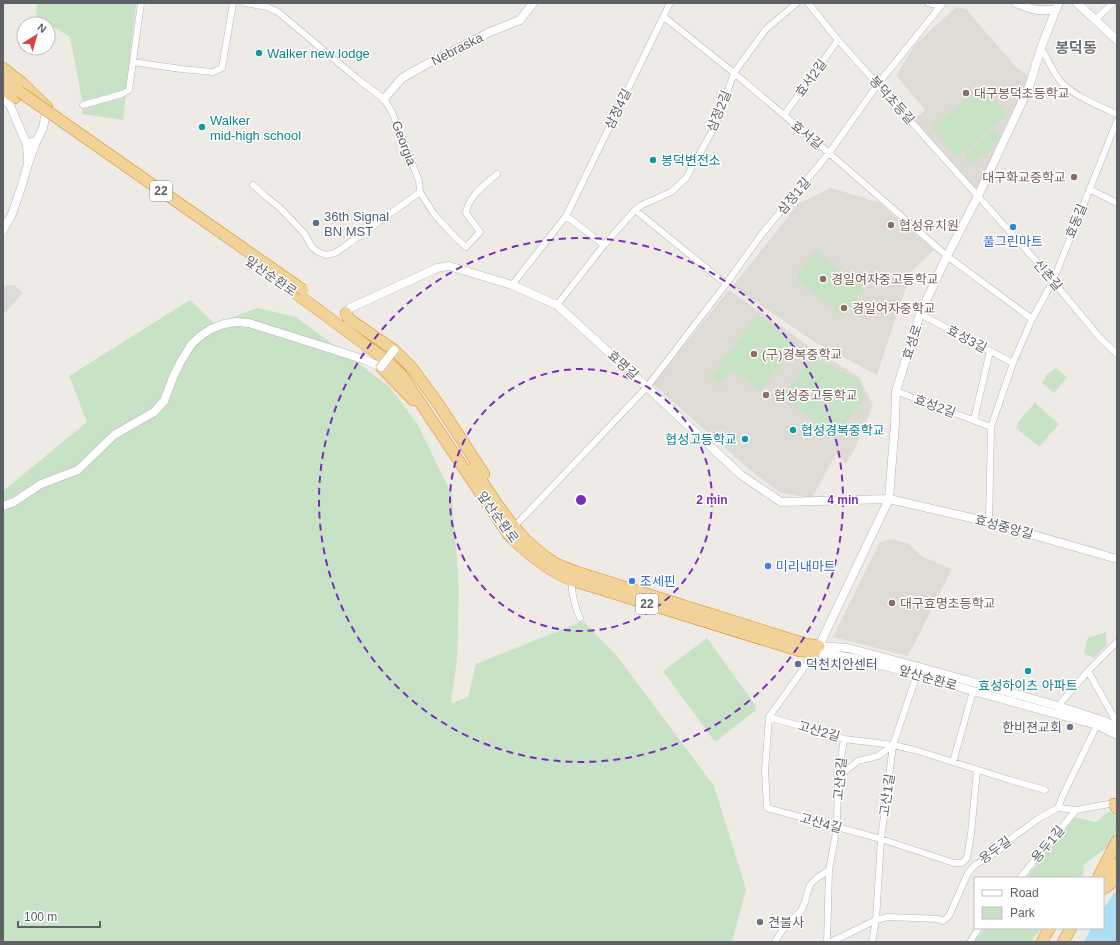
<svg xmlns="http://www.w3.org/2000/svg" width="1120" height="945" viewBox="0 0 1120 945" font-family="Arial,'Noto Sans KR',sans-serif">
	<rect width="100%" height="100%" fill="#eeebe6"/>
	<!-- industrial -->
	<path fill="#dddbd8" d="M14 285 23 293 3 315V286Z"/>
	<!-- education -->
	<path fill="#dedad4" d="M956 7 966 9 1015 66 1029 77 976 190 914 119 925 110 896 75 915 45Z
		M831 188 878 202 934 250 911 272 877 375 816 343 733 286 798 204Z
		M729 290 809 346 859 377 873 405 855 448 846 464 836 454 812 498 781 493 750 470 653 384Z
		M892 539 909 544 923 557 952 569 908 656 833 637 880 542Z"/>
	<!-- green -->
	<path fill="#c8e2c5" d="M37 3H136L123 120 82 114 83 105 70 37 36 16Z
		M983 86 1007 116 957 157 932 127Z
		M994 129 1003 138 972 165 964 156Z
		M816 250 864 289 842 316 797 280 798 272Z
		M190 300 215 324 257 308 296 317 390 387 418 425 452 495 459 589 457 660 451 703 468 697 476 664 583 621 617 656 714 786 746 889 732 942H3V491L87 422 69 376Z
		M758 315 796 345 760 391 732 369 720 385 710 377Z
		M812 357 859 380 865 397 836 440 782 396Z
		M1056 368 1067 377 1054 393 1042 383 1047 374Z
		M1034 402 1059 424 1039 447 1016 428 1019 421 1033 405Z
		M1106 632 1107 645 1094 658 1084 653 1088 638Z
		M707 638 756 706 755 711 715 742 663 671Z
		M1109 811 1117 818V830L1108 847 1084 864 1083 878H1026L1075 817 1096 822Z
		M985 928H1042L1033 938 1032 942H974Z"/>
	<!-- water -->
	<path fill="#afddf5" d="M1117 889V942H1084L1091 928H1103V909Z"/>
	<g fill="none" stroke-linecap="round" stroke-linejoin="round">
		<!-- street casing -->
		<g stroke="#b3b6b9" stroke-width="7">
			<path id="street" d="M245 3 267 7 278 12 359 80 384 99 392 112 419 181 420 192 434 214 455 237 466 247 480 232 466 213C468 196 485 185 497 174
				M808 3 838 40 1038 263 1100 338 1117 354
				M928 3 941 6
				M664 17 734 73 829 153 947 256 1032 319
				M1095 20 1113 3
				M1041 48C1047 58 1055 76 1062 83 1076 97 1099 106 1117 114
				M133 62 181 69 213 72 222 68 233 3
				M83 105 122 94 129 90 141 3
				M784 115 838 40
				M253 185 265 196 279 207 304 233 312 247 318 252 326 255 335 253 344 247 420 192
				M1089 189 1117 203
				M635 210 726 284
				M566 216 604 245
				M512 285 566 216 670 3
				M557 305 604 245 635 210 642 205 671 192 686 178 715 126 734 73 766 29 797 3
				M920 314 1013 363
				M896 391 991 427
				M974 420 990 351
				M989 522 991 427 1013 363 1032 319 1053 281 1117 121
				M514 527 647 387 726 284 761 235 829 153 878 84 943 3
				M571 580C572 594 574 605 580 618
				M1088 671 1117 723
				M1058 706 1088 671 1117 642
				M769 717 765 770 767 808 881 839 954 863H962L967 858 971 834 977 770
				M769 717 844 739 893 745 915 750 1010 780 1045 790
				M769 717 816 651
				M953 762 973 691
				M838 777 858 761 878 756 893 745
				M1058 808 1063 795 1097 725
				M1020 878 1076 810
				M775 942 785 926 801 911 805 902 807 894 810 885 817 878 829 870
				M827 942 829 870 837 827 838 777 844 739
				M831 942 876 920 888 917 939 919 943 921 949 916 968 873 975 865 998 851 1013 837 1041 817 1058 808 1076 810 1109 804H1115
				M872 942 876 920 881 839 893 745 917 674
				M970 942 979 928"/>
		</g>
		<!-- secondary casing -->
		<g stroke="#b2b5b9" stroke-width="9">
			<path id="secondary" d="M1016 3C1032 10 1039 12 1056 9
				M1059 3 1056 9 1041 48 1029 87 978 196 947 256 920 314 896 391 895 423 889 499 819 646 848 648 919 667 1058 706 1104 721 1117 727
				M1077 3 1117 40
				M3 97 10 105 24 138 27 144 28 161
				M384 99 402 78 425 65 490 32 520 20 533 3
				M32 142H36L43 128 47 107
				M3 230 12 214 21 188 28 164 36 142
				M346 313 350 308 437 268 449 266 512 285 557 305 647 387 741 475 781 502 889 499 989 522 1117 559
				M3 506 14 502 41 484 78 470 114 435 154 412 164 401 174 375 181 361 191 345 199 337 211 329 224 324 236 322 249 323 325 347 365 360 381 367
				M815 652 853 658 917 674 973 691 1097 725 1117 735"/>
		</g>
		<!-- highway casing -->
		<g stroke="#d98c1b" stroke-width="12">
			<path id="highway" d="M3 68 22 83 47 107
				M3 78 20 92
				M3 89 15 98
				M298 295 386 360 401 374 507 533C526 553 548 571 574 581L800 651 815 652
				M346 313 349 319 394 350 412 368 439 405 484 474
				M381 367 413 400
				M473 468C497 503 519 543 557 564 564 568 572 570 580 573L806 644 819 646
				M1114 804 1117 809
				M1098 878 1117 841
				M1103 880 1117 864
				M1103 889C1109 886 1113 882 1117 876
				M1042 942 1046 934 1050 928
				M1063 942 1071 928"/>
		</g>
		<!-- street -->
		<use href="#street" stroke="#fff" stroke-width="6"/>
		<!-- secondary -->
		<use href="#secondary" stroke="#fff" stroke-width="8"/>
		<!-- highway -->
		<use href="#highway" stroke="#f1d39a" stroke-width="11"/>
		<!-- secondary-bridge casing -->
		<g stroke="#b2b5b9" stroke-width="9" stroke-linecap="butt">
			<path id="secondary-bridge" d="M381 367 394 350"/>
		</g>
		<!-- highway-bridge casing -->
		<g stroke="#d98c1b" stroke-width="12" stroke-linecap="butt">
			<path id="highway-bridge" d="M20 92 303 290"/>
		</g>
		<!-- secondary-bridge -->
		<use href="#secondary-bridge" stroke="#fff" stroke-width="8"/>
		<!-- highway-bridge -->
		<use href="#highway-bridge" stroke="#f1d39a" stroke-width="11"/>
	</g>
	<!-- distance rings -->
	<g fill="none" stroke="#7b2cbf" stroke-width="2" stroke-dasharray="7 5">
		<circle cx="581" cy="500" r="131"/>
		<circle cx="581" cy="500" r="262"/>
	</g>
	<!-- markers -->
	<g fill="#0f9aa8" stroke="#fff" stroke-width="1.5">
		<circle cx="259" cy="53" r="4"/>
		<circle cx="202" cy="127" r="4"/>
		<circle cx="653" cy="160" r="4"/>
		<circle cx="793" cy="430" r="4"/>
		<circle cx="745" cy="439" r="4"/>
		<circle cx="1028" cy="671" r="4"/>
	</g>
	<g fill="#8d6e63" stroke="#fff" stroke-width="1.5">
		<circle cx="966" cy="93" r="4"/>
		<circle cx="1074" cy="177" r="4"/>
		<circle cx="891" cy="225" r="4"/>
		<circle cx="823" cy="279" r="4"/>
		<circle cx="844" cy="308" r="4"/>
		<circle cx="754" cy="354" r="4"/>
		<circle cx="766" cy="395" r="4"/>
		<circle cx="892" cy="603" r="4"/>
	</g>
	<g fill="#5c6f8a" stroke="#fff" stroke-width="1.5">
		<circle cx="316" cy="223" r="4"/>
		<circle cx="798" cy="664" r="4"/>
	</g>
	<g fill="#3f7fe0" stroke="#fff" stroke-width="1.5">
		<circle cx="1013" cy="227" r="4"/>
		<circle cx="768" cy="566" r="4"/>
		<circle cx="632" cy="581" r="4"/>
	</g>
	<g fill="#6b7280" stroke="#fff" stroke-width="1.5">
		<circle cx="1070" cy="727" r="4"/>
		<circle cx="760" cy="922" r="4"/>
	</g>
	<g text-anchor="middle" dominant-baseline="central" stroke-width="3" stroke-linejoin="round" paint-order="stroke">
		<!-- shield labels -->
		<g fill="#fff" stroke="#8e9092" stroke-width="1">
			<rect x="150" y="181" width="22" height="20" rx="3"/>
			<rect x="636" y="594" width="22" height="20" rx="3"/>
		</g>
		<g font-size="12" font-weight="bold" fill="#5d6164">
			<text x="161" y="191">22</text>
			<text x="647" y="604">22</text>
		</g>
		<!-- street labels -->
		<g font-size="13" fill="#5d6164" stroke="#fff">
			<text transform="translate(457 49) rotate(-27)">Nebraska</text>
			<text transform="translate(811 78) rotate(-54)">효서2길</text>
			<text transform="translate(892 100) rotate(48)">봉덕초등길</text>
			<text transform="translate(618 109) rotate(-64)">삼정4길</text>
			<text transform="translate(719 111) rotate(-68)">삼정2길</text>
			<text transform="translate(807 135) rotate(40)">효서길</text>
			<text transform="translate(404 143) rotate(69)">Georgia</text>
			<text transform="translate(794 196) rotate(-50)">삼정1길</text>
			<text transform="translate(1076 221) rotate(-68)">효동길</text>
			<text transform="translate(1048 275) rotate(49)">신촌길</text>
			<text transform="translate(271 276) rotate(35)">앞산순환로</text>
			<text transform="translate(967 339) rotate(28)">효성3길</text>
			<text transform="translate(912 342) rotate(-72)">효성로</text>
			<text transform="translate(623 365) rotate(42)">효명길</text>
			<text transform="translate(935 406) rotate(20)">효성2길</text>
			<text transform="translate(498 517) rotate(54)">앞산순환로</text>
			<text transform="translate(1004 527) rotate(15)">효성중앙길</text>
			<text transform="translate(928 678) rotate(16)">앞산순환로</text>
			<text transform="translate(819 731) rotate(16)">고산2길</text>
			<text transform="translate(840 779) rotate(-85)">고산3길</text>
			<text transform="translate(887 795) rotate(-82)">고산1길</text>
			<text transform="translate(821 823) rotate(15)">고산4길</text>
			<text transform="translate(1048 844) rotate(-50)">용두1길</text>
			<text transform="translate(995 850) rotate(-36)">용두길</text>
		</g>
		<!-- culture labels -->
		<g font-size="13" fill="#0d838f" stroke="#fff" text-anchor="start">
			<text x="267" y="53">Walker new lodge</text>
			<text x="210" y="120">Walker<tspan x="210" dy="15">mid-high school</tspan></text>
			<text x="661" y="160">봉덕변전소</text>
			<text x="801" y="430">협성경복중학교</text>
			<text x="737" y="439" text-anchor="end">협성고등학교</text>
			<text x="1028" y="685" text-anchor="middle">효성하이츠 아파트</text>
		</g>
		<!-- education labels -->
		<g font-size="13" fill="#785e54" stroke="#fff" text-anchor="start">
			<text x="974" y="93">대구봉덕초등학교</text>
			<text x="1066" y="177" text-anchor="end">대구화교중학교</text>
			<text x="899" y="225">협성유치원</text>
			<text x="831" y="279">경일여자중고등학교</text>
			<text x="852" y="308">경일여자중학교</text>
			<text x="762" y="354">(구)경복중학교</text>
			<text x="774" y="395">협성중고등학교</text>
			<text x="900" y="603">대구효명초등학교</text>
		</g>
		<!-- service labels -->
		<g font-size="13" fill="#4e5e75" stroke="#fff" text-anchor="start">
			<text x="324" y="216">36th Signal<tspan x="324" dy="15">BN MST</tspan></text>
			<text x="806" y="664">덕천치안센터</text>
		</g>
		<!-- shop labels -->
		<g font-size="13" fill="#366cbe" stroke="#fff" text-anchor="start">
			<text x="1013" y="241" text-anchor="middle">풀그린마트</text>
			<text x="776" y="566">미리내마트</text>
			<text x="640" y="581">조세핀</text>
		</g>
		<!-- worship labels -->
		<g font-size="13" fill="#5b616d" stroke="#fff" text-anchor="end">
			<text x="1062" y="727">한비젼교회</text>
			<text x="768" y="922" text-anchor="start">견불사</text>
		</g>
		<!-- quarter labels -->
		<g font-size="15" font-weight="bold" fill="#6f7376" stroke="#fff">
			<text x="1076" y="47">봉덕동</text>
		</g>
	</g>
	<circle cx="581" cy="500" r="6" fill="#7b2cbf" stroke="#fff" stroke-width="2"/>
	<g font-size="12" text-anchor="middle" font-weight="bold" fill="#7b2cbf" stroke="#fff" stroke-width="3" stroke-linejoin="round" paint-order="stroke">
		<text x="712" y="504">2 min</text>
		<text x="843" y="504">4 min</text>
	</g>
	<!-- border -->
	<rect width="1120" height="945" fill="none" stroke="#5d6164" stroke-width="8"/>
	<!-- legend -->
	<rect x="974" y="877" width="130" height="52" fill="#ffffff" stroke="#bec0c1"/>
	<rect x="982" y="890" width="20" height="6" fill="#ffffff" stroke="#bec0c1"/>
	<text x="1010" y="897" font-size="12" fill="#5d6164">Road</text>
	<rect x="982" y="907" width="20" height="12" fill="#c8e2c5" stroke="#bec0c1"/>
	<text x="1010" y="917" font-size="12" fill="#5d6164">Park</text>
	<!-- north arrow -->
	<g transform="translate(36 36) rotate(37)"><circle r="19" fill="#ffffff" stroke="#bec0c1"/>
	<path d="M0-3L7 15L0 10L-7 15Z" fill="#d54547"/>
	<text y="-6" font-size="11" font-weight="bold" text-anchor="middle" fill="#5d6164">N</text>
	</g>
	<!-- scale -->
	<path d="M18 921v6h82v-6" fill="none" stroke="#5d6164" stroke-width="2"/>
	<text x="24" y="921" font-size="12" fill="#5d6164" stroke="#ffffff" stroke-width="3" paint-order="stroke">100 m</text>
</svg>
